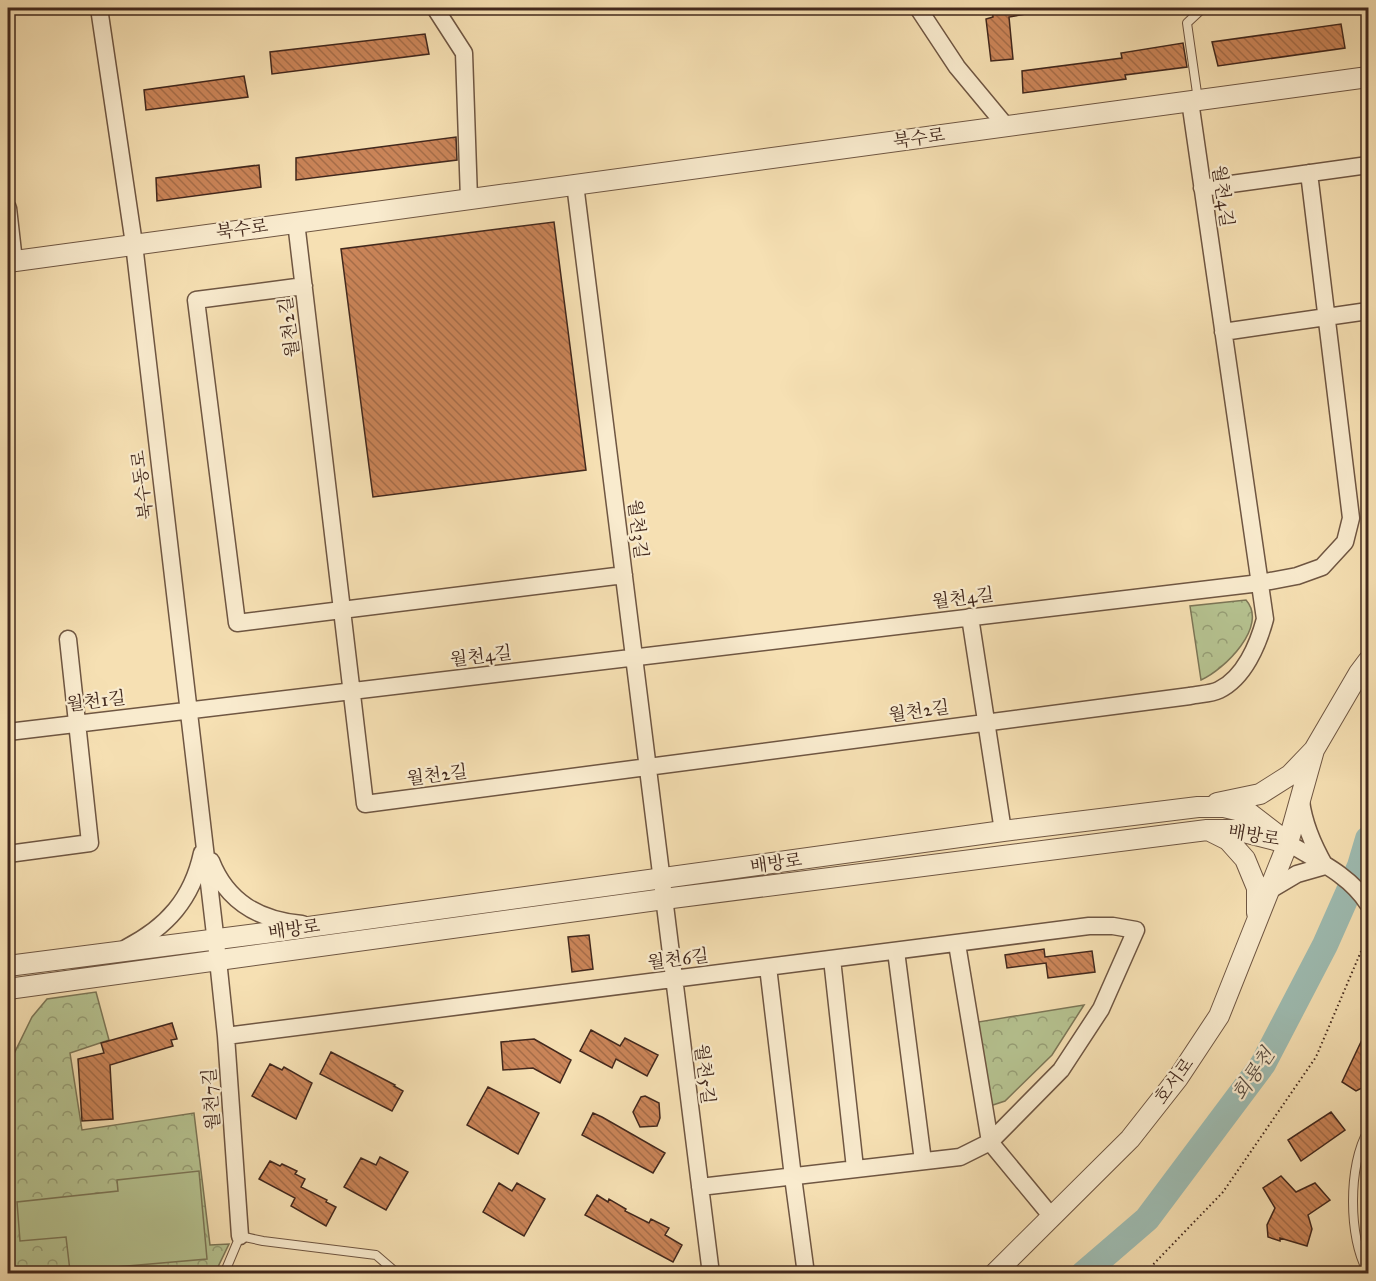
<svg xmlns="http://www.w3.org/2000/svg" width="1376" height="1281" viewBox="0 0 1376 1281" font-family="'IM FELL Great Primer','Noto Serif KR',serif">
	<defs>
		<pattern id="park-crowns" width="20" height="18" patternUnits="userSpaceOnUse" patternTransform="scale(1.5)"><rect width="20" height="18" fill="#b6c391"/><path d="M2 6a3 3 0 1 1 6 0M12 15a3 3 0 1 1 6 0" fill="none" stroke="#969e76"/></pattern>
		<pattern id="building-back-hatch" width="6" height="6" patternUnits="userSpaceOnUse" patternTransform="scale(1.5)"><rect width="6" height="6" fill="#cb8559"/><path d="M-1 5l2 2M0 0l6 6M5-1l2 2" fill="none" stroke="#a66d49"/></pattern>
	</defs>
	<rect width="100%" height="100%" fill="#f6e0b3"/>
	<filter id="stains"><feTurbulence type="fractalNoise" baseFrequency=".00333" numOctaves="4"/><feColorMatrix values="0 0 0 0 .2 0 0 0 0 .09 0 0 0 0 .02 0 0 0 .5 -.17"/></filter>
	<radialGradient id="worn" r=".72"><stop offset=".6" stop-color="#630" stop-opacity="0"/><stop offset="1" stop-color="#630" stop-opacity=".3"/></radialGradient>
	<!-- park -->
	<path fill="url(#park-crowns)" stroke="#7c7657" stroke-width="1.5" d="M1246 600C1269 626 1224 670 1201 680L1190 606Z
		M96 992 109 1040 70 1053 82 1130 194 1113 210 1245 229 1244 215 1273H8V1066L32 1017 47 999Z
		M1084 1005 1052 1055 1005 1101 990 1106 978 1022Z"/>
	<!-- pitch -->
	<path fill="#b6c391" stroke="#7c7657" stroke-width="1.5" d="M199 1171 207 1259 70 1271 66 1237 20 1241 17 1202 118 1191 117 1180Z"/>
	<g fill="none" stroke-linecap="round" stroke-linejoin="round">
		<!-- stream -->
		<path stroke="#798176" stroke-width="4.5" d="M8 1024 11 1017"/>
		<!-- river -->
		<path stroke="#9ebcb2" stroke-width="26" d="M1083 1274 1147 1219 1263 1064 1325 945 1360 866 1368 839"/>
	</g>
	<!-- building -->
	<path fill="url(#building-back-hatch)" stroke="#42281d" stroke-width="1.5" d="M992 8H1031L1032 13 1009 17 1013 59 991 61 986 19 993 17Z
		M1341 24 1345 48 1218 66 1212 42Z
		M425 34 429 54 272 74 270 52Z
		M1183 43 1187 67 1125 75 1126 79 1023 93 1022 71 1122 58 1121 53Z
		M244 76 248 97 146 110 144 90Z
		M456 137 457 160 296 180V158Z
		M259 165 261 187 157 201 156 178Z
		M554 222 586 470 373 497 341 249Z
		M589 935 593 969 572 972 568 937Z
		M1044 949 1045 957 1092 951 1095 972 1048 978 1046 963 1007 968 1005 955Z
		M172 1023 177 1039 171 1040 173 1046 110 1065 113 1119 82 1121 78 1059 104 1053 101 1043Z
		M1368 1027V1085L1356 1091 1342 1082Z
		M591 1030 620 1046 625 1038 658 1055 647 1076 616 1059 612 1068 580 1051Z
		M534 1039 571 1060 560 1083 533 1068 503 1070 501 1042Z
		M331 1052 395 1085 394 1086 403 1091 392 1111 320 1074Z
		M270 1064 282 1070 284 1067 312 1083 296 1119 252 1096Z
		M488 1087 539 1113 518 1154 467 1125Z
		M645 1096 659 1103 660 1118 657 1126 640 1127 633 1112 641 1097Z
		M1331 1112 1345 1130 1301 1161 1288 1140Z
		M593 1113 602 1117 665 1153 653 1173 582 1135Z
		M380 1157 408 1172 386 1210 344 1187 361 1158 376 1165Z
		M270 1161 280 1166 282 1164 297 1171 295 1174 305 1179 301 1187 327 1200 326 1202 336 1207 326 1226 291 1206 295 1198 259 1179Z
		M1281 1176 1296 1192 1315 1183 1330 1200 1308 1215 1312 1229 1307 1246 1280 1238V1241L1268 1237 1267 1225 1275 1208 1263 1188Z
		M499 1183 512 1191 517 1183 545 1199 524 1236 483 1212Z
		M597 1195 608 1202 609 1199 626 1209 625 1211 649 1223 651 1219 669 1228 665 1235 682 1245 673 1262 585 1215Z"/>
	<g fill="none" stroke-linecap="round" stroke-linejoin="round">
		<!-- service casing -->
		<g stroke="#6f5642" stroke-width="10">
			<path id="service" d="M1198 100 1187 23 1203 8
				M1368 1131C1348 1164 1348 1239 1368 1272
				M224 1274 240 1236 263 1241 376 1255 398 1274"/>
		</g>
		<!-- minor casing -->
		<g stroke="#6f5642" stroke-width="19">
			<path id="minor" d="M99 8 134 244 218 960 226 1036 240 1236
				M435 8 464 53 469 199
				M918 8 957 67 1006 126
				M575 184 711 1274
				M1202 188 1368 165
				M8 208 14 261
				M296 222 365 804 1190 696C1199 694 1211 694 1219 690 1244 678 1258 645 1265 619L1190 101
				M304 286 196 300 237 623 624 575
				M1223 332 1368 311
				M970 617 1003 831
				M8 732 1260 583 1297 576 1322 567 1345 542 1351 518 1309 173
				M1288 843C1316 860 1350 875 1368 904
				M8 854 90 843 68 639
				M211 861C227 902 259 920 302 924
				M1270 890 1297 874 1325 866C1313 845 1304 825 1301 801
				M957 944 990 1142 1052 1217
				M126 948C167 927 192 899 202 853
				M896 951 923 1161
				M832 959 855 1168
				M768 967 793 1177 806 1274
				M226 1036 1089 926H1113L1136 930 1101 1009 1061 1070 990 1142 960 1157 700 1187"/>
		</g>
		<!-- tertiary casing -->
		<g stroke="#6f5642" stroke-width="22">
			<path id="tertiary" d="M8 262 1368 77
				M1217 803 1260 794 1290 775 1313 751
				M1210 831 1228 840 1245 859 1257 888V913
				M8 966 265 933 1003 831 1198 807H1224L1249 813 1288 843
				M8 989 664 899 1207 830H1236L1279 841
				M994 1274 1130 1139 1178 1078 1219 1016 1288 843 1314 750 1359 673 1368 661"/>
		</g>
		<!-- path -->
		<path stroke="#42281d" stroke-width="2" stroke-dasharray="1.5 3" stroke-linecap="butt" d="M1144 1274 1223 1192 1316 1057 1368 935"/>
		<!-- service -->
		<use href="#service" stroke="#f9ebce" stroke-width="8"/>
		<!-- minor -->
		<use href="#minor" stroke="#f9ebce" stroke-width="16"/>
		<!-- tertiary -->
		<use href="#tertiary" stroke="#f9ebce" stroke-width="20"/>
	</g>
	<g text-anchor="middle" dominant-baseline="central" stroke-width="4.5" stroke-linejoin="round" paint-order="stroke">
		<!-- street labels -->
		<g font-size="18" fill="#42281d" stroke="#f9ebce">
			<text transform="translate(919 138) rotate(-8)">북수로</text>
			<text transform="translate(1223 196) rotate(82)">월천4길</text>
			<text transform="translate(242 229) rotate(-8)">북수로</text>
			<text transform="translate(289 327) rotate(-97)">월천2길</text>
			<text transform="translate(142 485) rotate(-97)">북수동로</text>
			<text transform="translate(638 529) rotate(83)">월천3길</text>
			<text transform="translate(963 598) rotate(-7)">월천4길</text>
			<text transform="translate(481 656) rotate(-7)">월천4길</text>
			<text transform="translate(96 701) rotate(-7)">월천1길</text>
			<text transform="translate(919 711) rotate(-8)">월천2길</text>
			<text transform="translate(437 775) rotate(-7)">월천2길</text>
			<text transform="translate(1254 835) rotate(10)">배방로</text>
			<text transform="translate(776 863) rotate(-8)">배방로</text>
			<text transform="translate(294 929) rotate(-8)">배방로</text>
			<text transform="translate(678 959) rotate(-7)">월천6길</text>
			<text transform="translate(705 1074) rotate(83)">월천5길</text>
			<text transform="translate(1174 1081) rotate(-54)">호서로</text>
			<text transform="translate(211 1099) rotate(-94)">월천7길</text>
		</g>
		<!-- water labels -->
		<g font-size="20" font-style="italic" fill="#594d42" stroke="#f9ebce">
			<text transform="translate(1253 1074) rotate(-56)">회룡천</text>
		</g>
	</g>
	<!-- margin -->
	<rect width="1376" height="1281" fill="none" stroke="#f6e0b3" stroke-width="30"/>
	<rect x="9" y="9" width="1358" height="1263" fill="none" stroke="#42281d" stroke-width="3"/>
	<rect x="15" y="15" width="1346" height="1251" fill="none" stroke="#42281d" stroke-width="1.5"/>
	<rect width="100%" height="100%" filter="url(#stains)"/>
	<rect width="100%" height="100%" fill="url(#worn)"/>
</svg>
